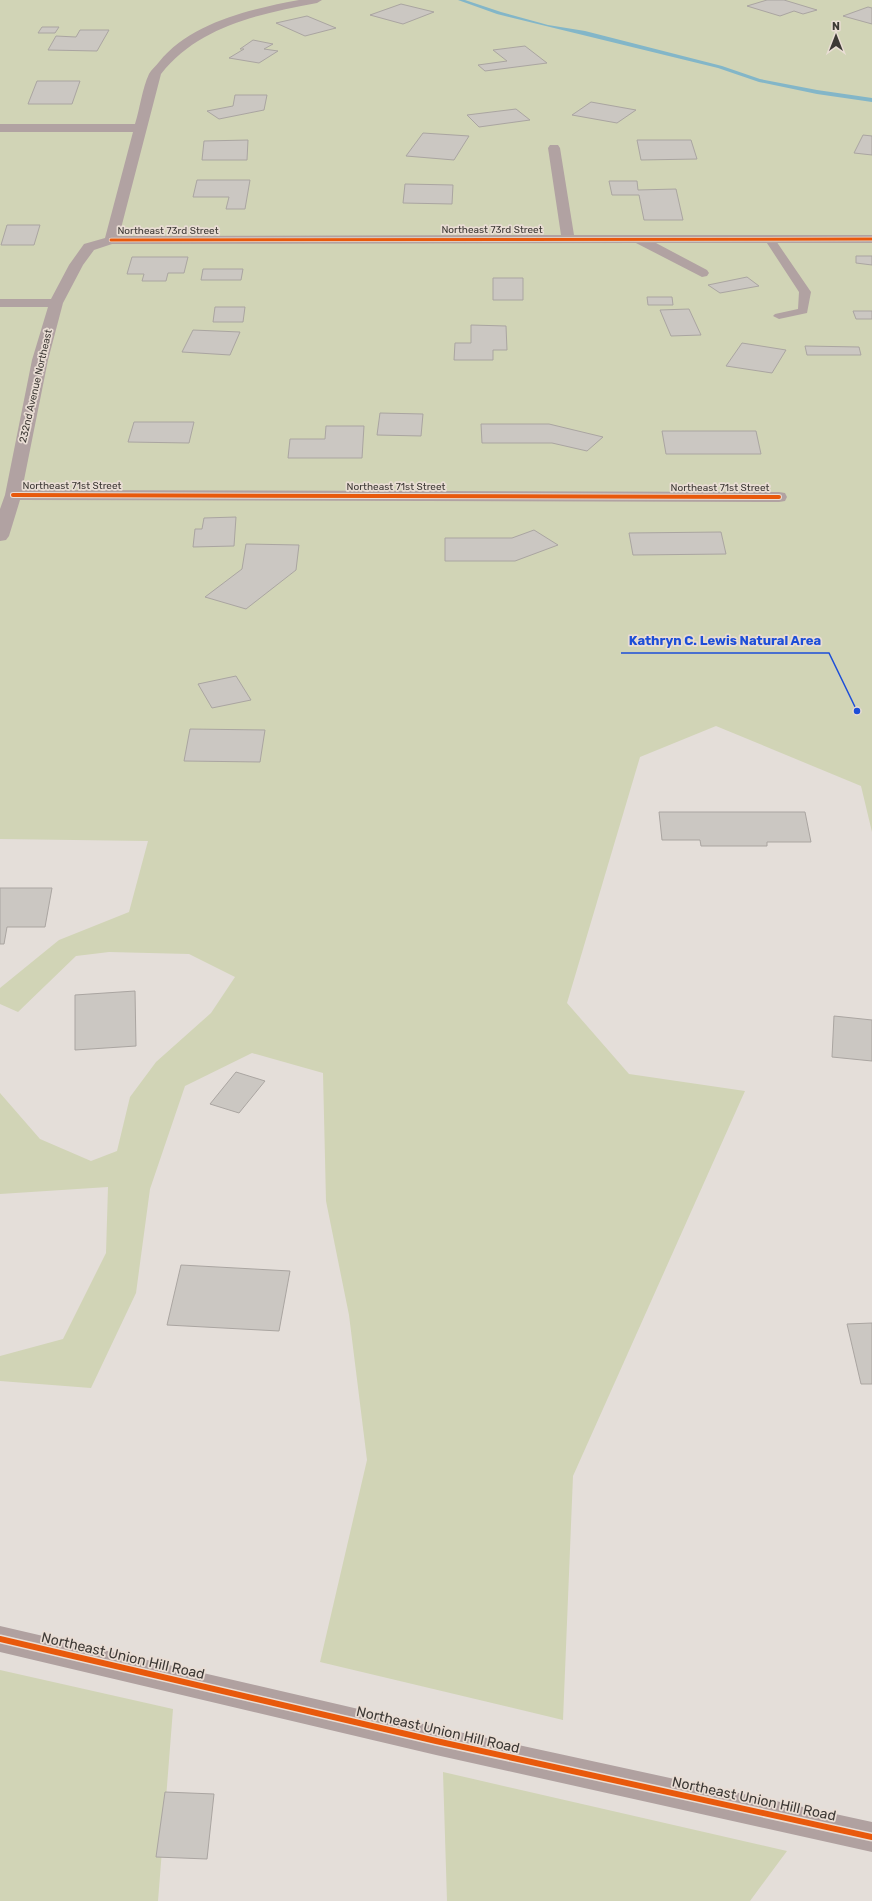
<svg xmlns="http://www.w3.org/2000/svg" width="872" height="1901" viewBox="0 0 872 1901" font-family="Rubik,sans-serif">
	<rect width="100%" height="100%" fill="#e4ded9"/>
	<!-- green -->
	<path fill="#d1d4b6" d="M0 0H872V832L861 786 716 726 640 757 567 1003 629 1074 745 1091 573 1476 563 1720 320 1662 367 1460 349 1315 326 1201 323 1073 252 1053 185 1086 150 1189 136 1293 91 1388 0 1381V1356L63 1339 106 1253 108 1187 0 1194V1093L40 1139 91 1161 117 1151 130 1097 156 1062 211 1013 235 977 189 954 109 952 76 956 18 1012 0 1004V988L59 940 129 912 148 841 0 839Z
		M0 1670 173 1709 158 1901H0Z
		M443 1772 787 1851 750 1901H447Z"/>
	<g fill="none" stroke-linecap="round" stroke-linejoin="round">
		<!-- stream -->
		<path fill="#83b6c8" fill-rule="evenodd" d="M458 0H465L501 12 548 25 585 31 722 66 760 79 817 90 872 98V102L817 94 759 82 718 68 497 14Z"/>
	</g>
	<!-- building -->
	<path fill="#cbc7c2" stroke="#aaa5a1" d="M767 0H784L817 10 803 14 794 11 780 16 747 6Z
		M401 4 434 12 403 24 370 15Z
		M868 7 872 8V24L843 16Z
		M307 16 336 28 305 36 276 23Z
		M42 27H59L55 33H38Z
		M80 30H109L97 51 48 50 56 36 76 37Z
		M253 40 273 44 264 49 278 51 259 63 229 58 244 49H240Z
		M525 46 547 63 485 71 478 65 507 61 493 50Z
		M37 81H80L72 104H28Z
		M235 95H267L264 110 219 119 207 111 233 106Z
		M591 102 636 110 617 123 572 115Z
		M516 109 530 120 479 127 467 115Z
		M423 133 469 136 454 160 406 156Z
		M863 135 872 136V155L854 153Z
		M248 140 247 160H202L204 141Z
		M637 140H691L697 159 641 160Z
		M197 180H250L245 209H226L229 197H193Z
		M609 181H637L638 190 676 189 683 220H644L639 195H612Z
		M405 184 453 185 452 204 403 203Z
		M7 225H40L34 245H1Z
		M856 256H872V265L856 263Z
		M132 257H188L184 273H168L166 281H142L144 274H127Z
		M203 269H243L241 280H201Z
		M747 277 759 286 720 293 708 285Z
		M493 278H523V300H493Z
		M647 297H672L673 305H648Z
		M215 307H245L243 322H213Z
		M689 309 701 335 671 336 660 310Z
		M853 311H872V319H856Z
		M471 325 506 326 507 350H493V360H454L455 343H471Z
		M193 330 240 332 230 355 182 352Z
		M742 343 786 350 772 373 726 366Z
		M805 346 859 347 861 355H807Z
		M380 413 423 414 421 436 377 435Z
		M134 422H194L189 443 128 442Z
		M481 424H549L603 437 587 451 552 443H482Z
		M326 426H364L362 458H288L290 439H325Z
		M662 431H756L761 454H666Z
		M236 517 234 546 193 547 195 529H202L204 518Z
		M534 530 558 545 515 561H445V538H512Z
		M721 532 726 554 633 555 629 533Z
		M246 544 299 545 296 570 246 609 205 597 242 569Z
		M236 676 251 700 212 708 198 684Z
		M190 729 265 730 260 762 184 761Z
		M659 812H805L811 842H767V846H701L700 840H662Z
		M0 888H52L45 927H7L4 944H0Z
		M135 991 136 1046 75 1050V995Z
		M834 1016 872 1020V1061L832 1057Z
		M236 1072 265 1081 239 1113 210 1104Z
		M181 1265 290 1271 279 1331 167 1325Z
		M872 1323V1384H861L847 1324Z
		M165 1792 214 1794 207 1859 156 1857Z"/>
	<g fill="none" stroke-linecap="round" stroke-linejoin="round">
		<!-- lane -->
		<path fill="#b1a2a2" fill-rule="evenodd" d="M770 237 774 238 811 292 807 313 779 319 773 316 775 314 798 309 799 292 765 240Z"/>
		<!-- street -->
		<path fill="#b1a2a2" fill-rule="evenodd" d="M299 0H322L317 3C259 14 199 26 161 74L119 236 561 235 548 148 550 145H558L560 148 574 235H872V243H656L707 270 709 273 707 276 702 277 636 243 112 244 94 250 83 265 63 303 48 360 22 490 779 492 785 493 787 497 785 501 779 502 20 500 9 536 6 540 0 541V509L5 495 32 360 48 307H0V299H51L69 265 84 244 105 238 133 132H0V124H135C140 108 142 89 149 74 151 70 156 66 159 62 191 22 251 9 299 0Z"/>
		<!-- secondary -->
		<path fill="#b0a1a0" fill-rule="evenodd" d="M0 1626 436 1727 872 1822V1852L436 1755 0 1652Z"/>
		<!-- cycleway-far2 casing -->
		<g stroke="#e9ddd4" stroke-width="4.5">
			<path id="cycleway-far2" d="M111 240 872 239"/>
		</g>
		<!-- cycleway-far1 casing -->
		<g stroke="#e9ddd4" stroke-width="6">
			<path id="cycleway-far1" d="M13 495 779 497"/>
		</g>
		<!-- cycleway casing -->
		<g stroke="#e9ddd4" stroke-width="9">
			<path id="cycleway" d="M0 1639 436 1741 872 1837"/>
		</g>
		<!-- cycleway-far2 -->
		<use href="#cycleway-far2" stroke="#e8590c" stroke-width="3"/>
		<!-- cycleway-far1 -->
		<use href="#cycleway-far1" stroke="#e8590c" stroke-width="4"/>
		<!-- cycleway -->
		<use href="#cycleway" stroke="#e8590c" stroke-width="6"/>
	</g>
	<g text-anchor="middle" dominant-baseline="central" stroke-width="3.5" stroke-linejoin="round" paint-order="stroke">
		<!-- far-street labels -->
		<g font-size="10" fill="#3d3935" stroke="#e9ddd4">
			<text x="492" y="230">Northeast 73rd Street</text>
			<text x="168" y="231">Northeast 73rd Street</text>
			<text transform="translate(36 386) rotate(-77)">232nd Avenue Northeast</text>
			<text x="72" y="486">Northeast 71st Street</text>
			<text x="396" y="487">Northeast 71st Street</text>
			<text x="720" y="488">Northeast 71st Street</text>
		</g>
		<!-- near-street labels -->
		<g font-size="14" fill="#3d3935" stroke="#e9ddd4">
			<text transform="translate(123 1656) rotate(13)">Northeast Union Hill Road</text>
			<text transform="translate(438 1730) rotate(13)">Northeast Union Hill Road</text>
			<text transform="translate(754 1799) rotate(12)">Northeast Union Hill Road</text>
		</g>
	</g>
	<!-- callouts -->
	<path fill="none" stroke="#1d4ed8" stroke-width="1.5" d="M857 711L829 653H621"/>
	<circle fill="#1d4ed8" stroke="#e9ddd4" stroke-width="1.5" cx="857" cy="711" r="4"/>
	<g font-size="13" text-anchor="middle" font-weight="bold" fill="#1d4ed8" stroke="#e9ddd4" stroke-width="3.5" stroke-linejoin="round" paint-order="stroke">
		<text x="725" y="645">Kathryn C. Lewis Natural Area</text>
	</g>
	<!-- north arrow -->
	<g transform="translate(836 36)" stroke="#e9ddd4" stroke-width="3" paint-order="stroke">
	<path d="M0-3L7 15L0 10L-7 15Z" fill="#3d3935"/>
	<text y="-6" font-size="11" font-weight="bold" text-anchor="middle" fill="#3d3935">N</text>
	</g>
</svg>
